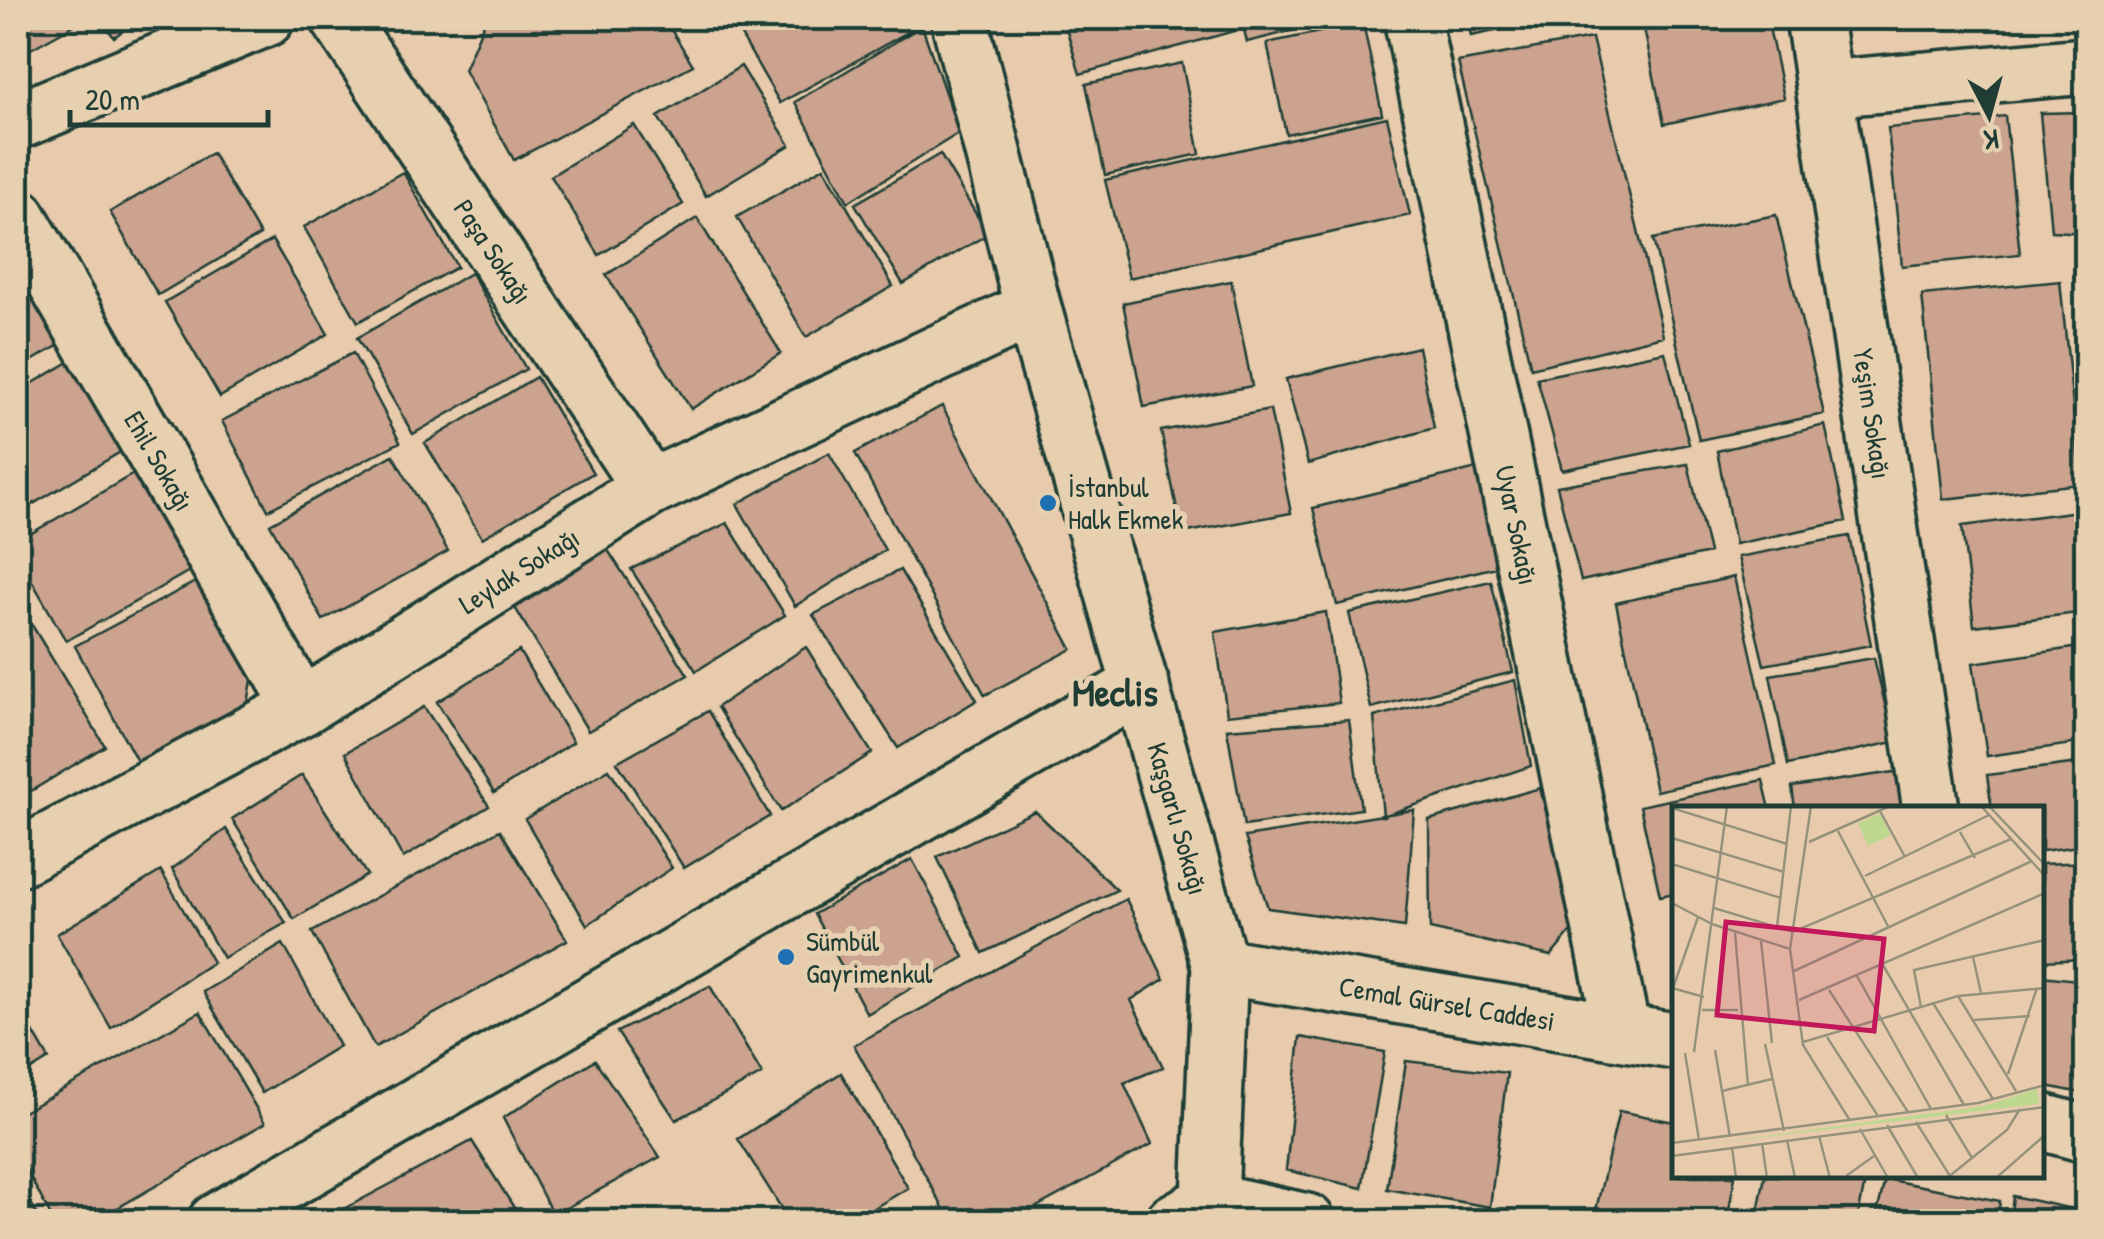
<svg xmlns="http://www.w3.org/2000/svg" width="2104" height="1239" viewBox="0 0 2104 1239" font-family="'Patrick Hand',sans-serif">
	<rect width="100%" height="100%" fill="#e7cbac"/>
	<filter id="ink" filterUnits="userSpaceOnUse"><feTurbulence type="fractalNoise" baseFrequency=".01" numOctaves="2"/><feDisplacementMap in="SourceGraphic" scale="20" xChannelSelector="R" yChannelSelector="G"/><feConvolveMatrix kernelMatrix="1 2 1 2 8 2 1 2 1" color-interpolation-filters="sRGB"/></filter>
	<g filter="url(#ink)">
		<!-- building -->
		<path fill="#cba38e" stroke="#1f3d34" stroke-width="2.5" d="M18 18H81L83 20 18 56Z
			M99 18H141L114 37Z
			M486 18H664L693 65 514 160 464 70Z
			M748 18H921L924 23 780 103 735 25Z
			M1063 18H1234L1238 30 1080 74Z
			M1241 18H1344L1247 42Z
			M1467 18H1558L1471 36Z
			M1671 18H1767L1784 98 1664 124 1643 24Z
			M1363 23 1382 114 1286 134 1267 43Z
			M922 26 959 133 848 202 795 102Z
			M1592 38 1663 336 1531 368 1458 62Z
			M1182 63 1200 154 1105 175 1086 84Z
			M741 66 790 145 706 196 658 117Z
			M2086 112V233L2051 231 2040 113Z
			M2005 116 2020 254 1902 266 1888 128Z
			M1387 117 1410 215 1129 278 1105 180Z
			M634 125 683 204 599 255 551 176Z
			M212 153 260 235 158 295 110 212Z
			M940 154 988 234 903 284 855 204Z
			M824 167 893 286 806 337 737 217Z
			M403 172 457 267 358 322 304 227Z
			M1776 215 1824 414 1699 440 1653 239Z
			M697 218 781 353 691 409 606 275Z
			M272 240 328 334 220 397 165 302Z
			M18 259 66 341 18 369Z
			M471 273 526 369 413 434 357 338Z
			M1231 281 1252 386 1144 407 1123 303Z
			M2060 281 2081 484 1943 499 1922 295Z
			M1418 347 1434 428 1308 464 1286 379Z
			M1665 352 1689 444 1562 470 1537 378Z
			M353 353 400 442 268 510 222 421Z
			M69 362 122 451 18 513V392Z
			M536 377 593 473 482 538 425 443Z
			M942 406 1072 649 985 695 855 453Z
			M1270 410 1291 513 1182 533 1161 431Z
			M1825 425 1846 521 1735 544 1717 451Z
			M829 453 885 550 795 606 737 504Z
			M393 455 448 551 323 620 270 524Z
			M1688 464 1709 553 1581 581 1557 486Z
			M1477 468 1496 567 1337 605 1313 508Z
			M135 473 191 570 66 641 18 556V541Z
			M2086 510V612L1974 626 1962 526Z
			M727 523 785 615 696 671 631 569Z
			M1849 536 1871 645 1764 665 1738 557Z
			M606 547 688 675 588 731 510 599Z
			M900 570 977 700 898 748 813 615Z
			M1734 577 1776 765 1656 791 1616 603Z
			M201 579 253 674 248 704 138 763 75 646Z
			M1491 581 1513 672 1371 708 1349 613Z
			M18 602 105 746 18 799Z
			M1326 612 1339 703 1227 715 1215 632Z
			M2086 646V742L1987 756 1973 663Z
			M806 647 872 753 781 811 717 707Z
			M519 651 573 742 494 793 437 702Z
			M1874 658 1894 742 1788 765 1770 675Z
			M1515 680 1531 766 1383 816 1374 717Z
			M424 707 489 806 403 858 345 753Z
			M708 711 770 816 684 868 617 762Z
			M1349 720 1361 809 1244 826 1227 729Z
			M2086 762V845L2042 851V809H1992L1987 775Z
			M609 769 672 868 587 925 525 819Z
			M1901 771 1907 809H1795L1792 787Z
			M302 775 367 875 294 919 232 819Z
			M1763 780 1770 809H1674V893L1660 896 1640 806Z
			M1540 788 1575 927 1551 956 1430 929 1429 820Z
			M1414 810 1405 927 1268 908 1245 837Z
			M1035 811 1117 890 983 953 937 857Z
			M226 829 286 923 223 958 172 869Z
			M500 830 567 940 375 1047 312 932Z
			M912 859 964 957 867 1014 814 914Z
			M2086 862V959L2042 961V864Z
			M161 871 213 962 111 1028 57 934Z
			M1126 899 1164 979 1131 1000 1163 1067 1124 1083 1152 1144 1009 1222H951L854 1045Z
			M283 944 339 1046 262 1093 203 992Z
			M2042 976 2086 981V1094L2042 1085Z
			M710 986 762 1074 676 1120 617 1032Z
			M200 1012 265 1123 93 1222H54L18 1154V1115Z
			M22 1013 49 1059 18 1078V1015Z
			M1300 1037 1385 1052 1362 1188 1286 1170Z
			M595 1060 660 1157 553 1215 503 1118Z
			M1406 1061 1507 1073 1490 1207 1387 1189Z
			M841 1073 908 1188 850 1222H790L738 1139Z
			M1619 1111 1674 1122V1176H1735L1727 1222H1625L1595 1214Z
			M472 1141 523 1222H319Z
			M1765 1176H1866L1857 1222H1756Z
			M18 1178 41 1222H18Z
			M1885 1179 2000 1201 1997 1222H1875Z
			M2013 1196 2086 1212V1222H2010Z"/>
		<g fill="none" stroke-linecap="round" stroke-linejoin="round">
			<!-- street casing -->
			<g stroke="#1f3d34" stroke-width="62">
				<g id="street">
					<path id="s1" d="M339 18 650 488"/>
					<path id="s2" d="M1412 18 1622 1031"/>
					<path id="s3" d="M1814 18 1931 809"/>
					<path d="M1825 89 2086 66"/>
					<path id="s4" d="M18 217 302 707"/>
					<path id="s5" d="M18 858 302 707 650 488 1033 309"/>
					<path d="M216 1222 1141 685"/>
					<path d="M1174 1222 1211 1201 1307 1222"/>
				</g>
			</g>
			<!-- secondary casing -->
			<g stroke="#1f3d34" stroke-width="62">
				<g id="secondary">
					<path id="s6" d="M959 18 1033 309 1220 966 1209 1222"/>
					<path d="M18 121 266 18"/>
					<path id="s7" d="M1220 966 1674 1041"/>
					<path d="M2042 1122 2086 1134"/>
				</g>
			</g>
			<!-- street -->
			<use href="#street" stroke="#e6d0af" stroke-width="55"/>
			<!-- secondary -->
			<use href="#secondary" stroke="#e6d0af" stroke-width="55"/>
		</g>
	</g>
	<!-- markers -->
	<g fill="#1f6fb2" stroke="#e6d0af" stroke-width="4">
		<circle cx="1048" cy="503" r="10"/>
		<circle cx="786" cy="957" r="10"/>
	</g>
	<g text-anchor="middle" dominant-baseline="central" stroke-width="10" stroke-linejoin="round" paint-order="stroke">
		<!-- street labels -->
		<g font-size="28" fill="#1f3d34" stroke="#e6d0af">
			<text stroke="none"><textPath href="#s1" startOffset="280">Paşa Sokağı</textPath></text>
			<text stroke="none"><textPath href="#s3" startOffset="400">Yeşim Sokağı</textPath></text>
			<text stroke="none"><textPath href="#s4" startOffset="282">Ehil Sokağı</textPath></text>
			<text stroke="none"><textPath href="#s2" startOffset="518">Uyar Sokağı</textPath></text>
			<text stroke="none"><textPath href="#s5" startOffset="578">Leylak Sokağı</textPath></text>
			<text stroke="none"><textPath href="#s6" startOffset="830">Kaşgarlı Sokağı</textPath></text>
			<text stroke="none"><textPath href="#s7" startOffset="230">Cemal Gürsel Caddesi</textPath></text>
		</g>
		<!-- poi labels -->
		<g font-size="28" fill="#1f3d34" stroke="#e6d0af" text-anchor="start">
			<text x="1068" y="487">İstanbul<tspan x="1068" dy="32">Halk Ekmek</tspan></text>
			<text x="806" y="941">Sümbül<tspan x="806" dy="32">Gayrimenkul</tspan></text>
		</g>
		<!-- district labels -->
		<g font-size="38" font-weight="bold" fill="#1f3d34" stroke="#e6d0af">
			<text x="1115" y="692">Meclis</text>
		</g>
	</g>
	<!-- overview -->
	<g transform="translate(1672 806)">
		<rect width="372" height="372" fill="#e7cbac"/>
		<path d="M208 8 219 29 196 40 186 17ZM365 283 367 298 12 341 312 300Z" fill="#bed88f"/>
		<path fill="none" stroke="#97927c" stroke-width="2.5" d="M139 0 118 143 131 239 177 313M309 0 373 70M317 0 373 59M0 2 115 38M208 5 233 51M166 25 217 122M288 26 303 52M0 32 112 66M137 36 218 0M0 58 109 92M193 70 317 9M0 97 40 118 118 143M42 102 121 126 339 33M105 121 119 0M63 127 76 279M89 135 100 237M301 151 309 187M211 159 292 299M122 165 360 55M185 170 259 303M0 182 32 191M157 184 236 306M0 185 26 111M286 190 344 285M127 194 373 87M261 197 321 293M249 201 242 164 373 134M30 204H66M302 214 358 210M155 231 206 310M131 236 286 190 373 182M93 238 112 325M43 244 58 331M22 246 55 0M13 247 27 334M336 268 365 182M50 285 100 273M274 309 300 352M244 316 278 370M215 319 246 372M188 323 216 372M147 330 158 372M115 334 123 372M0 337 306 297 373 279M90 337 95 372M60 341 64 372M0 350 373 301M174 370 202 350M275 372 335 324 348 303M324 372 373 329"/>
		<path fill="#c2185b" fill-opacity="0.15" stroke="#c2185b" stroke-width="5" d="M54 116 212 133 202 225 45 209Z"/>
		<rect width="372" height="372" fill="none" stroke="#1f3d34" stroke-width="5"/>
	</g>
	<!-- margin -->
	<rect width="2104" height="1239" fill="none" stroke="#e6d0af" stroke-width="60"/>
	<rect x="30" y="30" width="2044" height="1179" fill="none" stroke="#1f3d34" stroke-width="4" filter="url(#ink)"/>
	<!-- north arrow -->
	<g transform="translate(1989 115) rotate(174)" stroke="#e6d0af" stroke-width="8" paint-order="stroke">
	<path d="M0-8L18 38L0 25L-18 38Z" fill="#1f3d34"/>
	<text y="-15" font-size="28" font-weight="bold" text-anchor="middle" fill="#1f3d34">K</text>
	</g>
	<!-- scale -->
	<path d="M70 110v15h198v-15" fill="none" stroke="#1f3d34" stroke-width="5"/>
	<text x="85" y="110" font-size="30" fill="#1f3d34" stroke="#e6d0af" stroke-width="8" paint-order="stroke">20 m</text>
</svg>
